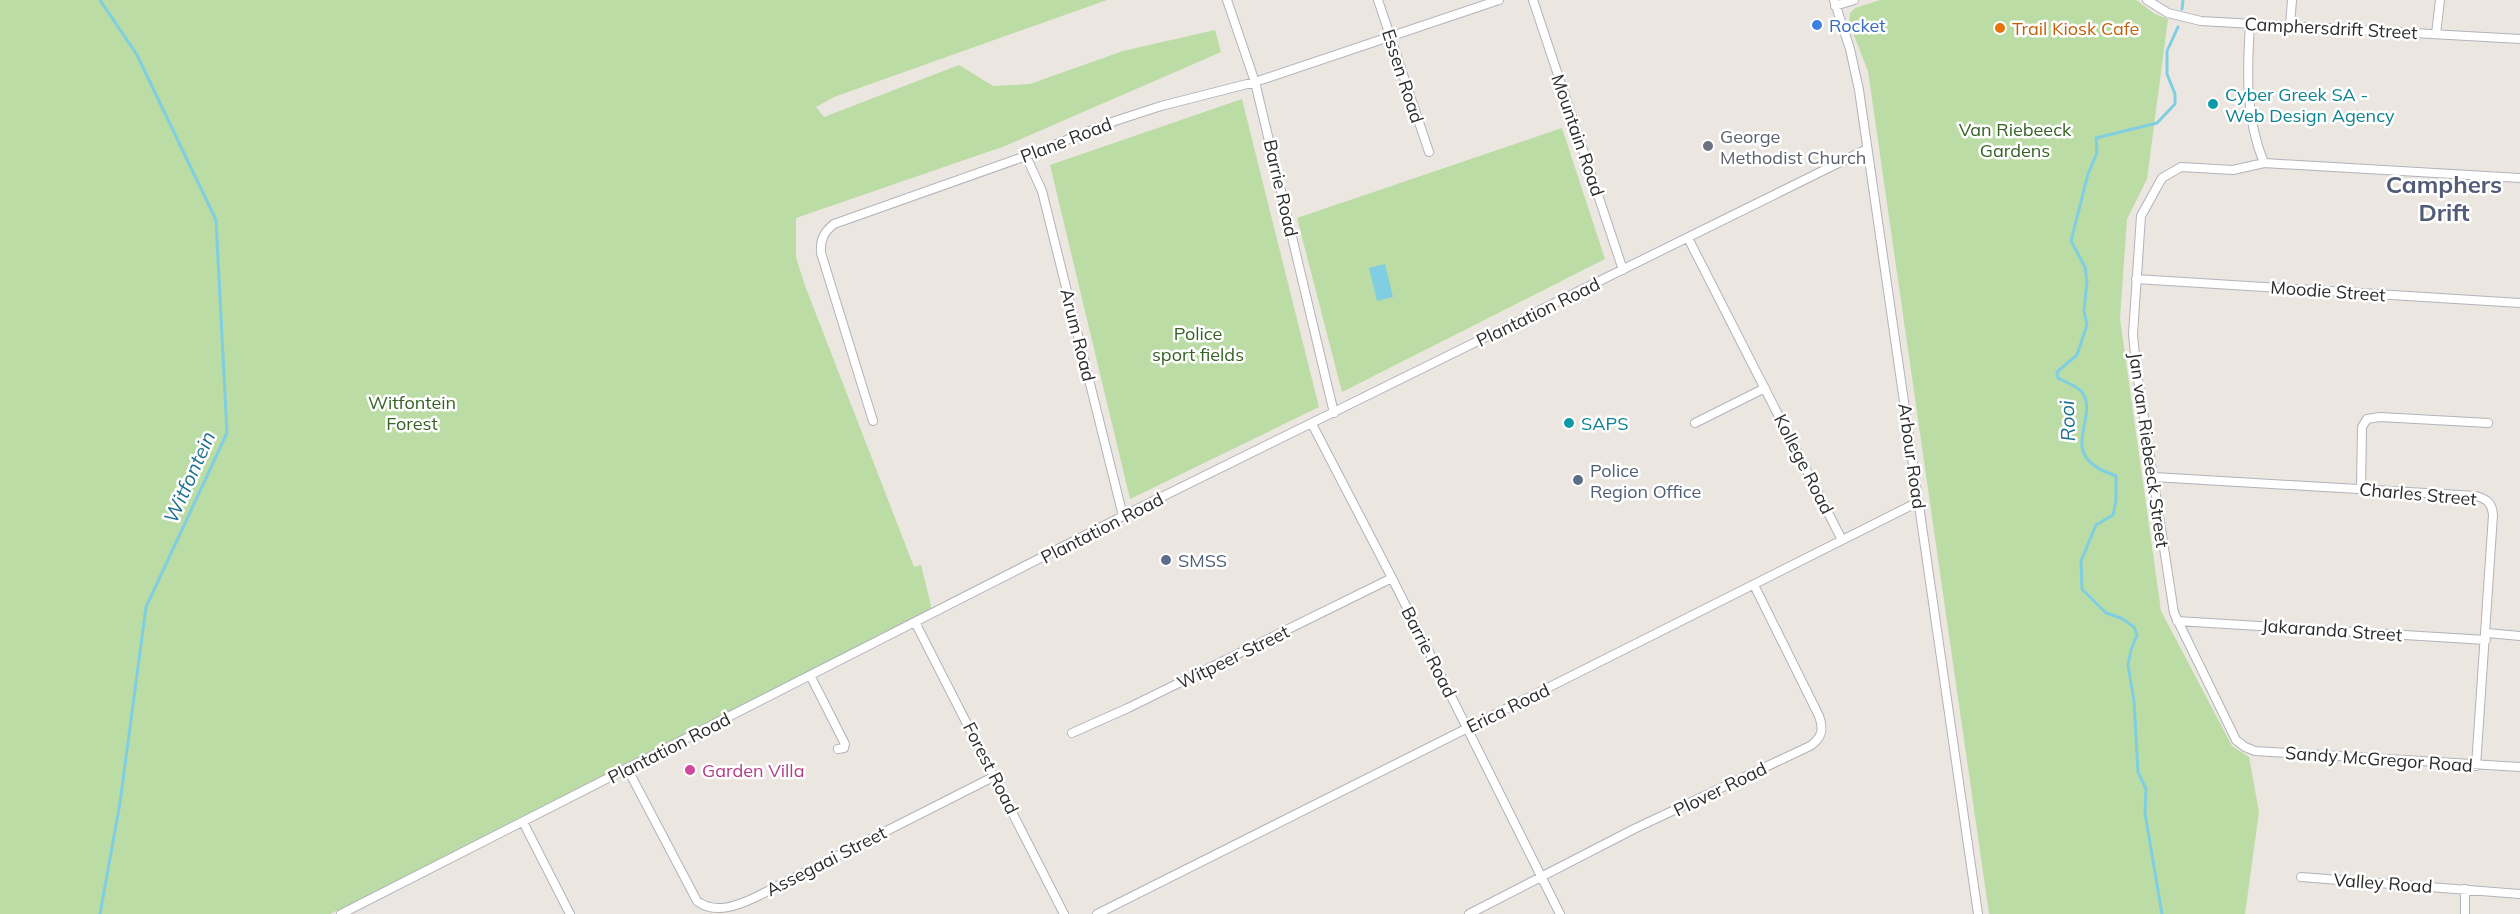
<svg xmlns="http://www.w3.org/2000/svg" width="2520" height="914" viewBox="0 0 2520 914" font-family="Mulish,sans-serif">
	<rect width="100%" height="100%" fill="#ece6e1"/>
	<!-- green -->
	<path fill="#bbdca4" d="M0 0H1107L834 97 816 107 824 117 959 65 993 86 1030 84 1123 51 1215 30 1221 52 1005 146 796 218V257L804 283 914 567 921 565 933 614 330 914H0Z
		M1880 0H2136L2155 14 2168 19 2147 179 2127 219 2120 319 2161 611 2232 746 2249 757 2259 812 2245 914H1989L1868 71 1849 23 1850 13 1855 8Z
		M1242 99 1319 407 1130 499 1050 165Z
		M1562 128 1605 259 1342 392 1297 218Z"/>
	<!-- water -->
	<path fill="#80cee1" d="M1385 264 1393 297 1377 301 1369 268Z"/>
	<g fill="none" stroke-linecap="round" stroke-linejoin="round">
		<!-- stream -->
		<path stroke="#80cee1" stroke-width="3" d="M100 0 137 55 216 220 227 433 146 607 120 803 100 914
			M2182 9 2183 0
			M2162 914 2145 813 2146 789 2138 772 2134 701 2128 665 2131 650 2137 635 2134 627 2121 618 2106 613 2082 589 2081 561 2096 525 2113 515 2116 501V476C2109 473 2101 471 2095 466 2065 446 2098 415 2082 392 2077 386 2065 382 2058 378L2057 372 2077 355 2087 325 2084 311 2087 281 2085 267 2071 241 2088 174 2097 153 2096 138 2157 123 2175 104V94L2167 74V51L2178 27"/>
		<!-- street casing -->
		<g stroke="#b1b3bb" stroke-width="10">
			<path id="street" d="M1227 0 1255 82 1334 413
				M1378 0 1429 152
				M1533 0 1623 270
				M1834 0 1850 49 1859 90 1978 914
				M2147 0 2168 13 2201 21 2520 39
				M1835 6 1854 0
				M2250 24C2247 71 2245 117 2264 163
				M2290 25 2292 0
				M2436 34 2440 0
				M1026 156 1042 191 1123 516
				M2520 178 2264 163 2233 170 2181 167 2162 178 2141 216 2133 334 2136 366 2174 613 2236 740 2245 747 2255 751 2520 767
				M1688 238 1842 540
				M2136 279 2520 303
				M873 421 821 253C820 239 824 232 834 224L1026 156 1115 121 1161 106 1255 82 1499 0
				M1695 423 1765 388
				M1312 424 1392 578 1560 914
				M2154 477 2476 496C2487 499 2492 503 2493 515L2476 766
				M2361 489 2362 427 2367 419 2380 417 2488 423
				M2177 621 2486 640
				M916 624 1064 914
				M2487 633 2520 636
				M811 677 845 744 844 748 838 749
				M1072 733 1128 708 1392 578
				M627 768 697 901C714 914 735 907 756 897L995 776
				M523 822 570 914
				M2301 877 2520 894
				M341 914 1123 516 1867 149
				M1097 914 1918 502
				M1469 914 1634 829 1810 746C1822 738 1824 729 1819 716L1754 585
				M2465 914V889"/>
		</g>
		<!-- street -->
		<use href="#street" stroke="#fff" stroke-width="8"/>
	</g>
	<!-- markers -->
	<circle fill="#3f7fe0" stroke="#fff" stroke-width="2" cx="1817" cy="25" r="6"/>
	<circle fill="#e8710a" stroke="#fff" stroke-width="2" cx="2000" cy="28" r="6"/>
	<g fill="#0f9aa8" stroke="#fff" stroke-width="2">
		<circle cx="2213" cy="104" r="6"/>
		<circle cx="1569" cy="423" r="6"/>
	</g>
	<circle fill="#6b7280" stroke="#fff" stroke-width="2" cx="1708" cy="146" r="6"/>
	<g fill="#5c6f8a" stroke="#fff" stroke-width="2">
		<circle cx="1578" cy="480" r="6"/>
		<circle cx="1166" cy="560" r="6"/>
	</g>
	<circle fill="#d1479c" stroke="#fff" stroke-width="2" cx="690" cy="770" r="6"/>
	<g text-anchor="middle" dominant-baseline="central" stroke-width="5" stroke-linejoin="round" paint-order="stroke">
		<!-- shop labels -->
		<g font-size="18" fill="#366cbe" stroke="#fff" text-anchor="start">
			<text x="1829" y="25">Rocket</text>
		</g>
		<!-- food labels -->
		<g font-size="18" fill="#c56008" stroke="#fff" text-anchor="start">
			<text x="2012" y="28">Trail Kiosk Cafe</text>
		</g>
		<!-- street labels -->
		<g font-size="18" fill="#2c2c2c" stroke="#fff">
			<text transform="translate(2331 28) rotate(3)">Camphersdrift Street</text>
			<text transform="translate(1403 76) rotate(72)">Essen Road</text>
			<text transform="translate(1578 135) rotate(71)">Mountain Road</text>
			<text transform="translate(1066 140) rotate(-21)">Plane Road</text>
			<text transform="translate(1281 188) rotate(77)">Barrie Road</text>
			<text transform="translate(2328 291) rotate(4)">Moodie Street</text>
			<text transform="translate(1538 312) rotate(-26)">Plantation Road</text>
			<text transform="translate(1078 335) rotate(76)">Arum Road</text>
			<text transform="translate(2149 450) rotate(82)">Jan van Riebeeck Street</text>
			<text transform="translate(1912 456) rotate(82)">Arbour Road</text>
			<text transform="translate(1804 464) rotate(63)">Kollege Road</text>
			<text transform="translate(2418 494) rotate(5)">Charles Street</text>
			<text transform="translate(1102 528) rotate(-27)">Plantation Road</text>
			<text transform="translate(2332 630) rotate(4)">Jakaranda Street</text>
			<text transform="translate(1429 652) rotate(63)">Barrie Road</text>
			<text transform="translate(1233 657) rotate(-26)">Witpeer Street</text>
			<text transform="translate(1508 708) rotate(-26)">Erica Road</text>
			<text transform="translate(669 748) rotate(-27)">Plantation Road</text>
			<text transform="translate(2379 759) rotate(4)">Sandy McGregor Road</text>
			<text transform="translate(991 768) rotate(63)">Forest Road</text>
			<text transform="translate(1720 789) rotate(-26)">Plover Road</text>
			<text transform="translate(826 861) rotate(-27)">Assegaai Street</text>
			<text transform="translate(2383 883) rotate(4)">Valley Road</text>
		</g>
		<!-- culture labels -->
		<g font-size="18" fill="#0d838f" stroke="#fff" text-anchor="start">
			<text x="2225" y="94">Cyber Greek SA -<tspan x="2225" dy="21">Web Design Agency</tspan></text>
			<text x="1581" y="423">SAPS</text>
		</g>
		<!-- park labels -->
		<g font-size="18" fill="#356224" stroke="#fff">
			<text x="2015" y="129">Van Riebeeck<tspan x="2015" dy="21">Gardens</tspan></text>
			<text x="1198" y="333">Police<tspan x="1198" dy="21">sport fields</tspan></text>
			<text x="412" y="402">Witfontein<tspan x="412" dy="21">Forest</tspan></text>
		</g>
		<!-- worship labels -->
		<g font-size="18" fill="#5b616d" stroke="#fff" text-anchor="start">
			<text x="1720" y="136">George<tspan x="1720" dy="21">Methodist Church</tspan></text>
		</g>
		<!-- service labels -->
		<g font-size="18" fill="#4e5e75" stroke="#fff" text-anchor="start">
			<text x="1590" y="470">Police<tspan x="1590" dy="21">Region Office</tspan></text>
			<text x="1178" y="560">SMSS</text>
		</g>
		<!-- hotel labels -->
		<g font-size="18" fill="#b23c85" stroke="#fff" text-anchor="start">
			<text x="702" y="770">Garden Villa</text>
		</g>
		<!-- water labels -->
		<g font-size="20" font-style="italic" fill="#1e6f8f" stroke="#fff">
			<text transform="translate(2067 421) rotate(-92)">Rooi</text>
			<text transform="translate(189 477) rotate(-66)">Witfontein</text>
		</g>
		<!-- district labels -->
		<g font-size="24" font-weight="bold" fill="#525b78" stroke="#fff">
			<text x="2444" y="184">Camphers<tspan x="2444" dy="28">Drift</tspan></text>
		</g>
	</g>
</svg>
